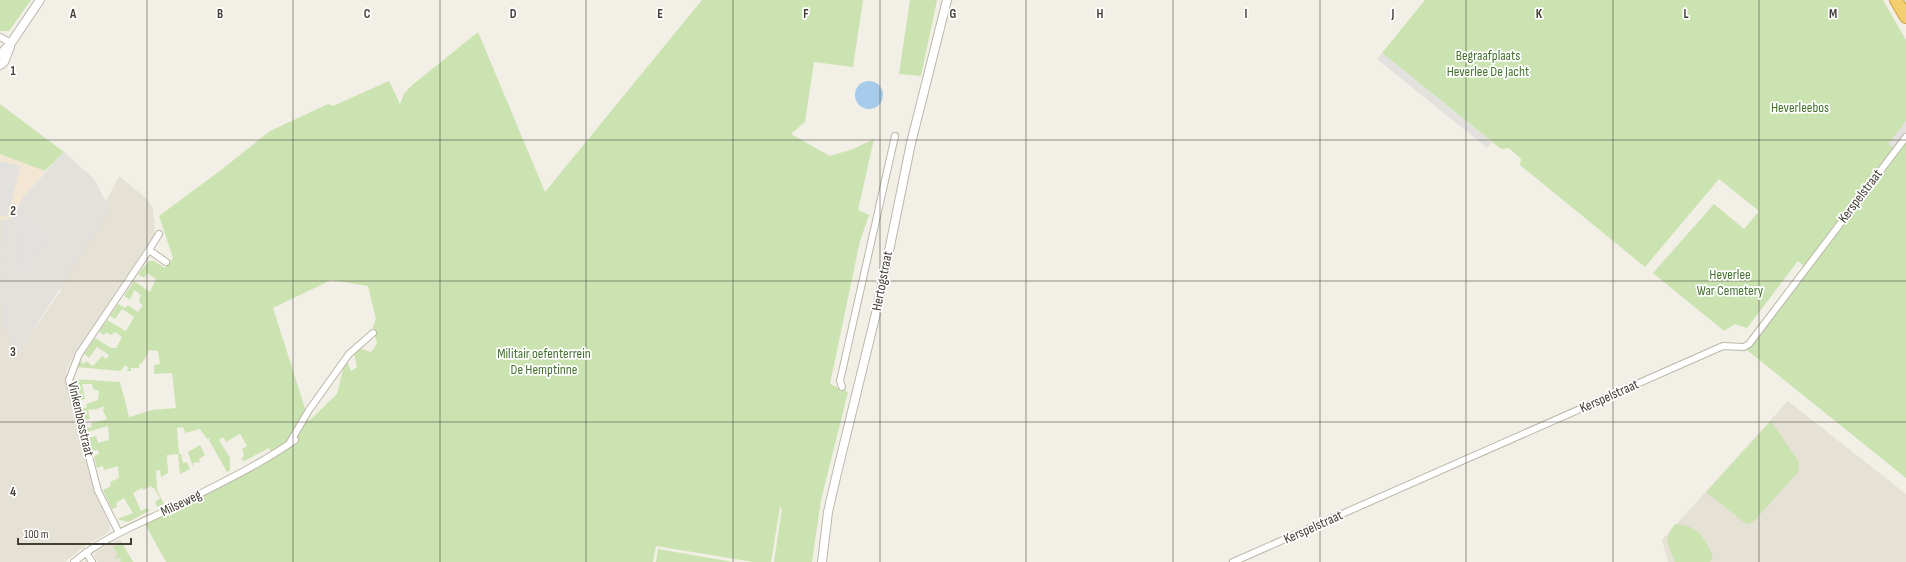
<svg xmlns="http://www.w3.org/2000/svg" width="1906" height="562" viewBox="0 0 1906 562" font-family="'Sofia Sans Condensed',sans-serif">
	<rect width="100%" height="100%" fill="#f2efe6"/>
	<!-- residential -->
	<path fill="#e5e1d4" d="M119 176 147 199 153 208 155 233 74 354 66 371V383L95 494 110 526 109 532 86 545 65 562H0V219L2 220 18 353 61 290 57 286 82 249Z
		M1788 401 1906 494V562H1668L1662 540Z
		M120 539 133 562H98L94 555 96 552Z"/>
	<!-- commercial -->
	<path fill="#f3e6d2" d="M0 154 45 171 23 197 12 218 2 220 0 219Z"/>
	<!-- industrial -->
	<path fill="#e4e0db" d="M64 152 94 179 110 210 18 354 3 325 0 288 2 220 12 218 23 197Z"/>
	<!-- green -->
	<path fill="#cbe3b1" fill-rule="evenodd" d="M0 0H31L9 31H0Z
		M702 0H863L853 67 814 62 805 122 791 134 830 156 853 149 874 139 858 210 869 215 860 241 830 384 848 392 821 500 812 562H774L782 508 780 507 771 562H753L656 546 653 562H166L145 524 272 453 269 448 244 461 241 460 244 455 242 449 247 446 240 434 226 442 223 437 219 440 230 458V470L227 472 209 440 210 437 207 439 200 429 185 433 183 427 177 428 179 454H181L183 463 187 462 190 469 180 474 178 454 167 455 168 473 161 477 160 470 156 471 157 490 164 504 157 507 155 502 160 498 154 488H152L151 486 143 490 142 488 133 493 141 511 147 508 149 511 128 522 117 519 133 513 124 498 116 503 117 507 112 509 103 490 111 486 110 482 119 478 118 466 104 470 103 466 97 468 94 456 99 454 98 450 92 451 89 438 96 436 98 443 109 440 108 426 87 432 86 428 92 427 91 423 107 419 103 411 104 406 95 410 94 409 88 410 90 419 84 420 81 409 87 407 86 404 98 400 99 391 93 389 92 384H82L85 399 79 401 74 379 120 382 129 417 152 410 176 408 172 373 154 374V365L160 364 158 351 149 350 144 360 139 365V368H131V371H126L129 368 125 365 121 371 76 367 80 361 84 364 86 361 93 366 102 356 106 359 109 355 97 347 89 358 84 354 95 338 111 348H116L122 337 115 332 111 335 106 332 104 335 99 332 107 320 126 331 134 317 122 309 115 319 110 316 118 304 125 308 128 305 138 312 143 305 140 303 139 299 141 295 134 290 130 300 124 296 134 281 150 292 156 279 147 273 144 278 138 274 149 261H154L165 268 173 258 159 216 221 170 270 131 328 104 333 106 389 81 400 104 404 94 411 86 478 32 545 192ZM331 280 368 286 376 319 373 327 377 344 371 352 358 348 354 354 357 367 351 371 347 361 344 365 337 394 309 421 273 308Z
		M910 0H937L921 76 899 74Z
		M1425 0H1883L1906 40V478L1747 350 1809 270 1798 261 1747 328 1735 324 1724 331 1653 273 1714 204 1744 229 1759 211 1719 179 1645 267 1520 165 1521 159 1509 148 1501 149 1382 53Z
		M0 104 64 152 45 171 0 154Z
		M1771 421 1799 462 1798 472 1754 521 1749 524 1745 523 1706 492Z
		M200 445 205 455 199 459 200 462 193 463V467L188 452Z
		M1675 524C1699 526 1702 535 1713 555L1710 562H1675C1669 545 1662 540 1675 524Z
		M122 543 133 562H120L122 560 120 557 116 559 115 557 118 555 113 547Z
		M658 549 733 562H656Z"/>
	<!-- parking -->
	<path fill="#e3e1de" d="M1382 53 1492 142 1487 148 1377 59Z
		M1906 121V137L1896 150 1888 144Z
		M0 161 21 166 7 217 0 215Z
		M24 213 29 217 26 222 49 238 24 272 16 267 20 238 18 231 14 227Z"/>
	<!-- water -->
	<path fill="#a6cbeb" d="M855 95a14 14 0 1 1 28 0a14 14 0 1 1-28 0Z"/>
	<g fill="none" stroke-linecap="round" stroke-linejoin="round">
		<!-- minor casing -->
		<g stroke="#bcb7a9" stroke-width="8">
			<path id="minor" d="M0 37 11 43
				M149 250 159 234
				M842 387 840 381 895 136
				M289 444 309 410 349 354 373 333
				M119 533 98 491 69 380 79 354 149 250 166 262
				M86 552 92 562
				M74 562C99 541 129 528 159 514 205 491 253 469 295 440
				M1233 562 1723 346 1744 347 1749 344 1906 137"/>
		</g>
		<!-- tertiary casing -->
		<g stroke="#bcb7a9" stroke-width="10">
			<path id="tertiary" d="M0 55 11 43 40 0
				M0 65 4 62 10 47
				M822 562 828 512 837 473 878 305 911 143 947 0"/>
		</g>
		<!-- motorway casing -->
		<g stroke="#d2a33f" stroke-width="14">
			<path id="motorway" d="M1896 0 1906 17"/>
		</g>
		<!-- minor -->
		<use href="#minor" stroke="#fff" stroke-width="6"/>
		<!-- tertiary -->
		<use href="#tertiary" stroke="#fff" stroke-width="8"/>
		<!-- motorway -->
		<use href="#motorway" stroke="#f4ce6f" stroke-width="12"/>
	</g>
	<!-- grid -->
	<path fill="none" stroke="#443f36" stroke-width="1" stroke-opacity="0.55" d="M147 0V562M293 0V562M440 0V562M586 0V562M733 0V562M880 0V562M1026 0V562M1173 0V562M1320 0V562M1466 0V562M1613 0V562M1759 0V562M0 140H1906M0 281H1906M0 422H1906"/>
	<g text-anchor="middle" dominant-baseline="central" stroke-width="3.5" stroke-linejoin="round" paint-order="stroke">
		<!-- park labels -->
		<g font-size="14" fill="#44722d" stroke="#fff">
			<text x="1488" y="55">Begraafplaats<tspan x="1488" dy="16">Heverlee De Jacht</tspan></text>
			<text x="1800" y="107">Heverleebos</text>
			<text x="1730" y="274">Heverlee<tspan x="1730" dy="16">War Cemetery</tspan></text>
			<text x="544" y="353">Militair oefenterrein<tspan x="544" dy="16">De Hemptinne</tspan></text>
		</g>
		<!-- street labels -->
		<g font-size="14" fill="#443f36" stroke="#fff">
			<text transform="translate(1860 196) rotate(-53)">Kerspelstraat</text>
			<text transform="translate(882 281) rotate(-79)">Hertogstraat</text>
			<text transform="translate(1609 396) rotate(-24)">Kerspelstraat</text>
			<text transform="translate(81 419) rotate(77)">Vinkenbosstraat</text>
			<text transform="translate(181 503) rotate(-26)">Milseweg</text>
			<text transform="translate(1313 527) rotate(-24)">Kerspelstraat</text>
		</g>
	</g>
	<g font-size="13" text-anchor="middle" font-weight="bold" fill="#443f36" stroke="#fff" stroke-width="3.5" stroke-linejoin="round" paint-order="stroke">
		<text x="73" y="18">A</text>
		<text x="220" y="18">B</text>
		<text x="367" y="18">C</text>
		<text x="513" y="18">D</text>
		<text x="660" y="18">E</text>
		<text x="806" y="18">F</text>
		<text x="953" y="18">G</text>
		<text x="1100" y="18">H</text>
		<text x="1246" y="18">I</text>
		<text x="1393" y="18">J</text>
		<text x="1539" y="18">K</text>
		<text x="1686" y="18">L</text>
		<text x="1833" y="18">M</text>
		<text x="13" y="75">1</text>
		<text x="13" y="215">2</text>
		<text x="13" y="356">3</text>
		<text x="13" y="496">4</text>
	</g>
	<!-- scale -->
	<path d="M18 538v6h113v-6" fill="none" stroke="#443f36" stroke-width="2"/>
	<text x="24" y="538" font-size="12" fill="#443f36" stroke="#ffffff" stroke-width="3" paint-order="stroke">100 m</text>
</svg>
